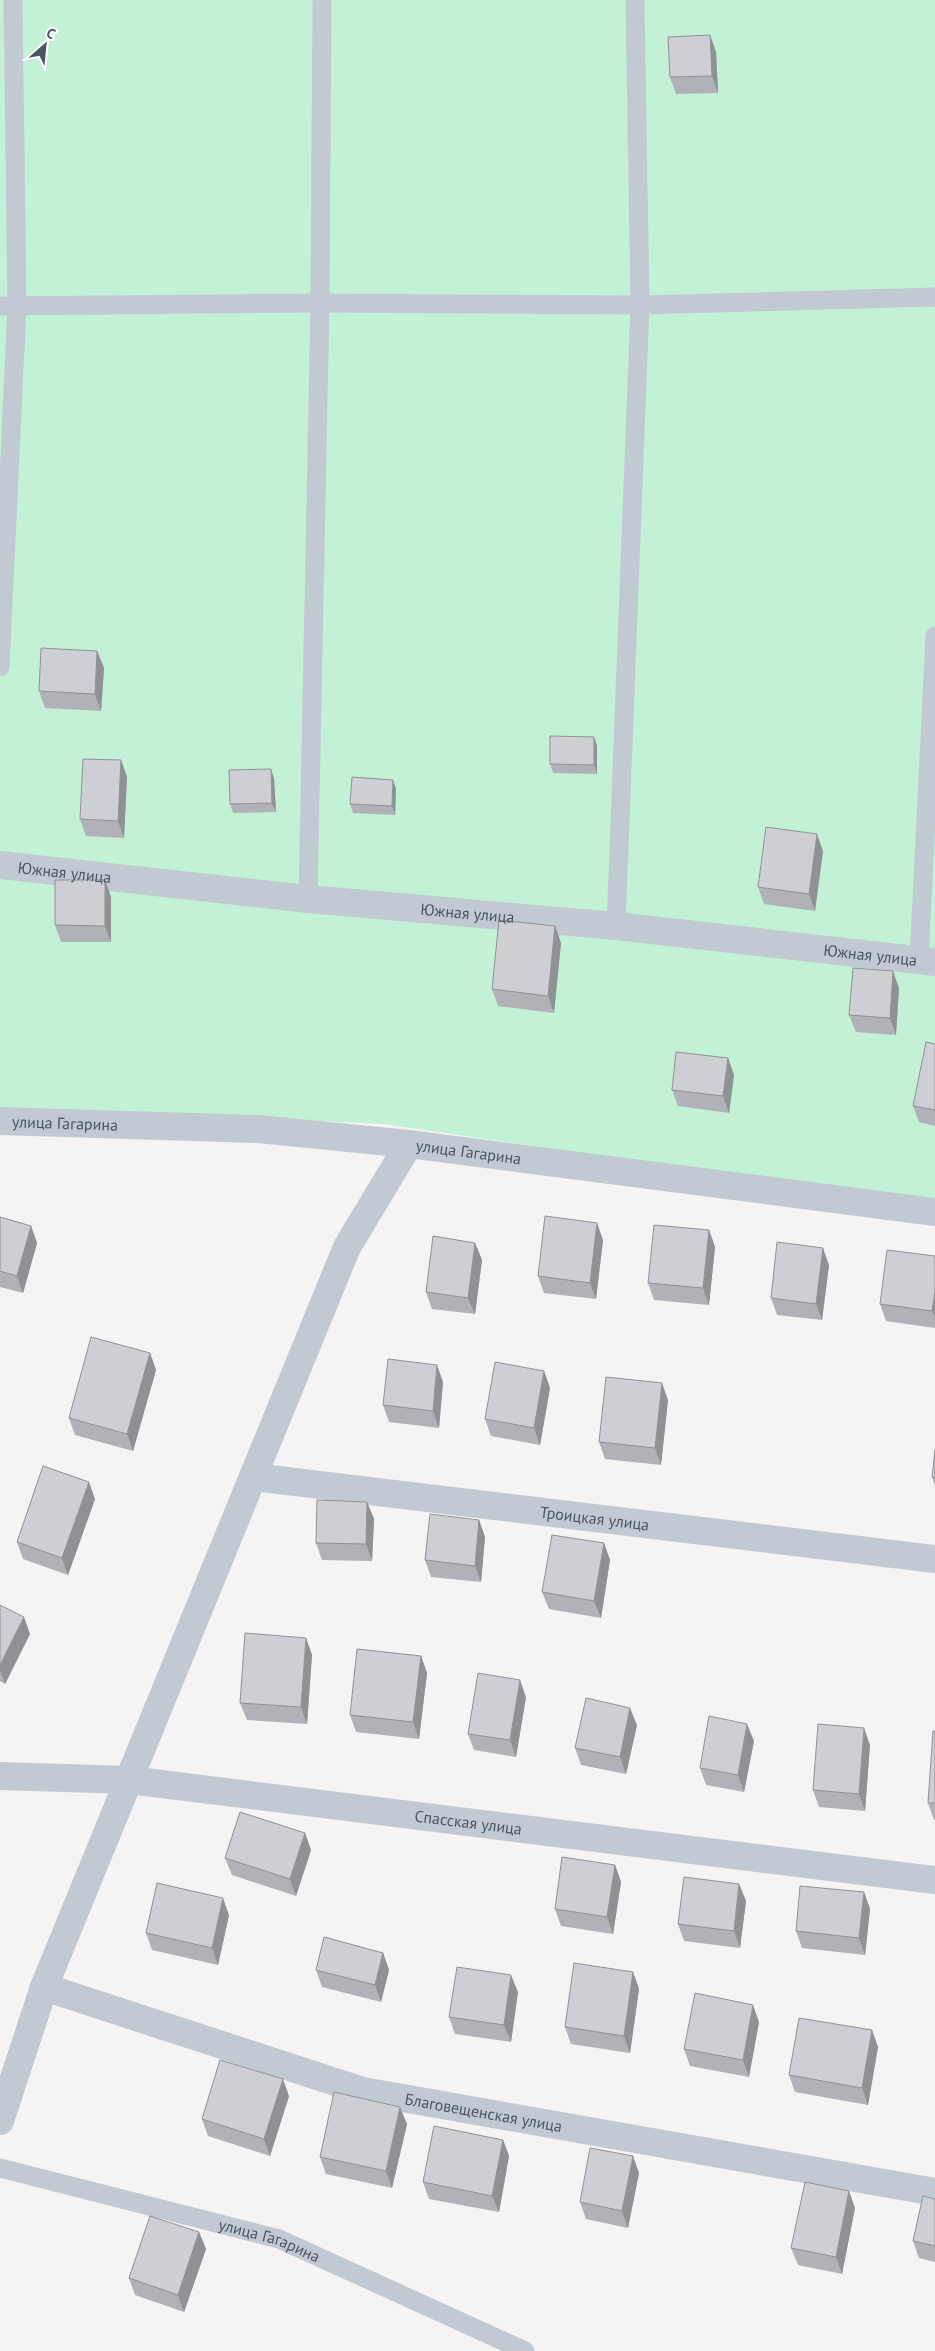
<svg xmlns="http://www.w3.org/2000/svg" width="935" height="2351" viewBox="0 0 935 2351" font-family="'PT Sans',sans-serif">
	<rect width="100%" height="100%" fill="#f5f3f3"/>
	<!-- green -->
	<path fill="#c3f1d5" d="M0 0H935V1201L791 1184 384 1124 0 1107Z"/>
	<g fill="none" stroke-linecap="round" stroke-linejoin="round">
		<!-- lane -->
		<g stroke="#c1cad2" stroke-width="19">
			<path d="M0 306 320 303 640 305 935 297"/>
			<path d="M0 667 17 306 13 0"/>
			<path d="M308 899 320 303 322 0"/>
			<path d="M616 926 640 305 635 0"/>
			<path d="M919 960 935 636"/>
			<path id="s1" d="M0 2168 279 2239 525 2351"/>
		</g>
		<!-- street -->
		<g stroke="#c1cad2" stroke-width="28">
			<path id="s2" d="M0 865 308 899 616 926 935 962"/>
			<path id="s3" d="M0 1121 258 1129 409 1144 935 1212"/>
			<path id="s4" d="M253 1477 935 1559"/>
			<path id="s5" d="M0 1776 129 1780 935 1880"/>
			<path id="s6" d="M44 1987 363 2091 935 2192"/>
			<path d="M0 2121 44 1987 347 1247 409 1144"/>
		</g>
	</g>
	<!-- wall -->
	<path fill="#b0b2b7" d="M710 35 716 52 718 93 676 94 670 77Z
		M97 651 104 668 101 711 45 708 39 691Z
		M594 737 597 746V774L553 773 550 764Z
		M121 760 127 777 124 838 86 836 80 819Z
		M274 778 276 812 233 813 230 804Z
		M393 780 396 789 395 815 353 813 350 804Z
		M823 851 815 911 764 904 758 887Z
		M111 897V942H61L55 925Z
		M555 926 561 943 554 1013 498 1006 492 989Z
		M899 988 896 1035 856 1032 849 1015Z
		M935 1044V1126L919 1122 913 1106Z
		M728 1058 734 1075 729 1113 678 1106 672 1090Z
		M0 1217 31 1226 37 1243 23 1293 0 1287Z
		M709 1230 715 1247 709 1305 654 1300 648 1283Z
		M603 1240 596 1299 544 1293 538 1276Z
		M475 1243 482 1260 475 1314 432 1309 426 1292Z
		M935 1256V1328L886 1321 880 1304Z
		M829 1265 822 1320 777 1315 771 1298Z
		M150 1353 156 1370 133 1451 75 1435 69 1418Z
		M544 1371 550 1388 540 1445 491 1436 485 1419Z
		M443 1382 439 1428 389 1422 383 1405Z
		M668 1400 661 1465 605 1459 599 1442Z
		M935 1450V1486L932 1477Z
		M95 1499 68 1575 23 1559 17 1542Z
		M367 1502 374 1519 372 1561 322 1560 316 1543Z
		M479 1520 485 1537 481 1582 431 1577 425 1560Z
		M604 1543 610 1560 601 1618 549 1609 542 1592Z
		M0 1605 30 1634 5 1684 0 1681Z
		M306 1638 312 1655 307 1724 247 1720 240 1703Z
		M421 1656 427 1673 419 1739 356 1732 350 1715Z
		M526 1697 516 1757 474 1750 468 1734Z
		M637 1725 626 1774 581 1765 575 1748Z
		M935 1731V1820H934L928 1803Z
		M754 1741 744 1792 706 1785 700 1768Z
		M870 1745 865 1811 819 1807 813 1790Z
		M305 1833 311 1850 296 1896 232 1875 225 1858Z
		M615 1865 621 1882 613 1934 561 1926 555 1909Z
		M739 1884 746 1901 740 1948 684 1941 678 1924Z
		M864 1892 870 1909 865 1955 802 1948 796 1931Z
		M229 1915 218 1965 152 1950 146 1933Z
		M383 1953 389 1970 381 2002 322 1987 316 1970Z
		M633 1972 639 1989 630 2053 571 2044 565 2027Z
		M518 1992 511 2042 455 2034 449 2017Z
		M759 2022 749 2077 690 2066 684 2049Z
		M878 2047 868 2105 795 2092 789 2075Z
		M289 2096 270 2156 208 2136 202 2119Z
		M407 2124 392 2188 326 2174 320 2157Z
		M503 2140 509 2156 499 2212 429 2199 423 2182Z
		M639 2173 628 2228 586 2219 580 2202Z
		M935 2199V2262L919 2258 913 2241Z
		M855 2208 842 2274 798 2265 791 2248Z
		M199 2232 206 2249 184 2312 135 2295 129 2278Z"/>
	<!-- shaded-wall -->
	<path fill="#909195" d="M710 35 716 52 718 93 712 76Z
		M97 651 104 668 101 711 95 694Z
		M594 737 597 746V774L594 765Z
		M121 760 127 777 124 838 118 821Z
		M271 769 274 778 276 812 272 803Z
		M393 780 396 789 395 815 392 806Z
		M817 834 823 851 815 911 809 894Z
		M105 880 111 897V942L105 926Z
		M555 926 561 943 554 1013 548 996Z
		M893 971 899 988 896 1035 890 1018Z
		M728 1058 734 1075 729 1113 723 1096Z
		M597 1223 603 1240 596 1299 590 1283Z
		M31 1226 37 1243 23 1293 17 1276Z
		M709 1230 715 1247 709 1305 703 1288Z
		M475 1243 482 1260 475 1314 468 1298Z
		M823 1248 829 1265 822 1320 816 1304Z
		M935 1292V1318L932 1311Z
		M150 1353 156 1370 133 1451 127 1434Z
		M437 1365 443 1382 439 1428 433 1411Z
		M544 1371 550 1388 540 1445 534 1428Z
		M662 1383 668 1400 661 1465 655 1448Z
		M89 1482 95 1499 68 1575 62 1558Z
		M367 1502 374 1519 372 1561 366 1544Z
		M479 1520 485 1537 481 1582 475 1566Z
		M604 1543 610 1560 601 1618 594 1601Z
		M24 1617 30 1634 5 1684 0 1670V1665Z
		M306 1638 312 1655 307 1724 301 1707Z
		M421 1656 427 1673 419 1739 413 1722Z
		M520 1680 526 1697 516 1757 510 1740Z
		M630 1708 637 1725 626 1774 620 1757Z
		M747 1724 754 1741 744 1792 738 1775Z
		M864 1728 870 1745 865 1811 859 1794Z
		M305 1833 311 1850 296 1896 290 1879Z
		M615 1865 621 1882 613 1934 607 1917Z
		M739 1884 746 1901 740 1948 734 1931Z
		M864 1892 870 1909 865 1955 859 1938Z
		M223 1898 229 1915 218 1965 212 1948Z
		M383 1953 389 1970 381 2002 375 1985Z
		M633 1972 639 1989 630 2053 624 2036Z
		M511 1975 518 1992 511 2042 504 2025Z
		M753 2005 759 2022 749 2077 743 2060Z
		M872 2030 878 2047 868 2105 862 2088Z
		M283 2079 289 2096 270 2156 264 2139Z
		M400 2107 407 2124 392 2188 386 2171Z
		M503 2140 509 2156 499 2212 492 2196Z
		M633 2156 639 2173 628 2228 622 2211Z
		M849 2191 855 2208 842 2274 836 2257Z
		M199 2232 206 2249 184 2312 178 2295Z"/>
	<!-- building -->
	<path fill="#cdcfd5" stroke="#909195" d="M710 35 712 76 670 77 668 37Z
		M41 648 97 651 95 694 39 691Z
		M550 736 594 737V765L550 764Z
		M83 759 121 760 118 821 80 819Z
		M271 769 272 803 230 804 229 770Z
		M352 777 393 780 392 806 350 804Z
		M766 827 817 834 809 894 758 887Z
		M55 880H105V926L55 925Z
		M499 920 555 926 548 996 492 989Z
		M853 968 893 971 890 1018 849 1015Z
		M926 1042 935 1044V1110L913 1106Z
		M676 1052 728 1058 723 1096 672 1090Z
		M545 1216 597 1223 590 1283 538 1276Z
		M0 1217 31 1226 17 1276 0 1271Z
		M654 1225 709 1230 703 1288 648 1283Z
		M433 1236 475 1243 468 1298 426 1292Z
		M777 1242 823 1248 816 1304 771 1298Z
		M887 1250 935 1256V1292L932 1311 880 1304Z
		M91 1337 150 1353 127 1434 69 1418Z
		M388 1359 437 1365 433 1411 383 1405Z
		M495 1362 544 1371 534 1428 485 1419Z
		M606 1377 662 1383 655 1448 599 1442Z
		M935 1450V1478L932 1477Z
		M43 1466 89 1482 62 1558 17 1542Z
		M317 1500 367 1502 366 1544 316 1543Z
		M430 1514 479 1520 475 1566 425 1560Z
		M552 1535 604 1543 594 1601 542 1592Z
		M0 1605 24 1617 0 1665Z
		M245 1633 306 1638 301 1707 240 1703Z
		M357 1649 421 1656 413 1722 350 1715Z
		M478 1673 520 1680 510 1740 468 1734Z
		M586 1698 630 1708 620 1757 575 1748Z
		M709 1716 747 1724 738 1775 700 1768Z
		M818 1724 864 1728 859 1794 813 1790Z
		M933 1731H935V1803H928Z
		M240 1812 305 1833 290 1879 225 1858Z
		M562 1857 615 1865 607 1917 555 1909Z
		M684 1877 739 1884 734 1931 678 1924Z
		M157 1883 223 1898 212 1948 146 1933Z
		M800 1886 864 1892 859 1938 796 1931Z
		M324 1937 383 1953 375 1985 316 1970Z
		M574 1963 633 1972 624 2036 565 2027Z
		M457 1967 511 1975 504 2025 449 2017Z
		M695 1993 753 2005 743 2060 684 2049Z
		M799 2018 872 2030 862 2088 789 2075Z
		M220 2060 283 2079 264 2139 202 2119Z
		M334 2092 400 2107 386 2171 320 2157Z
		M434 2126 503 2140 492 2196 423 2182Z
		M590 2148 633 2156 622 2211 580 2202Z
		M805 2182 849 2191 836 2257 791 2248Z
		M923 2196 935 2199V2246L913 2241Z
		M150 2216 199 2232 178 2295 129 2278Z"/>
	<g text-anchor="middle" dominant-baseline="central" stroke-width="5" stroke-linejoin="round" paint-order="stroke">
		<!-- street labels -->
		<g font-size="16" fill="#4a5661" stroke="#fff">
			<text stroke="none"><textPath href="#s2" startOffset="65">Южная улица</textPath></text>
			<text stroke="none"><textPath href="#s2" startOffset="470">Южная улица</textPath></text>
			<text stroke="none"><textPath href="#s2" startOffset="875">Южная улица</textPath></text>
			<text stroke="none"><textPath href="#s3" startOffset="65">улица Гагарина</textPath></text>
			<text stroke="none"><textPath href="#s3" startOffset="470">улица Гагарина</textPath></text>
			<text stroke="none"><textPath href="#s4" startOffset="344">Троицкая улица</textPath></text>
			<text stroke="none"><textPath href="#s5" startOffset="471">Спасская улица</textPath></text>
			<text stroke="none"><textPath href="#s6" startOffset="458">Благовещенская улица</textPath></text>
			<text stroke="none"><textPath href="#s1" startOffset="279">улица Гагарина</textPath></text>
		</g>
	</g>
	<!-- north arrow -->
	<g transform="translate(45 45) rotate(27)" stroke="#ffffff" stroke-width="4" paint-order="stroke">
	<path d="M0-4L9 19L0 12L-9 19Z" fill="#4a5661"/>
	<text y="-8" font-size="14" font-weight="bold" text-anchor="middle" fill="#4a5661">С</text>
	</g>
</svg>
